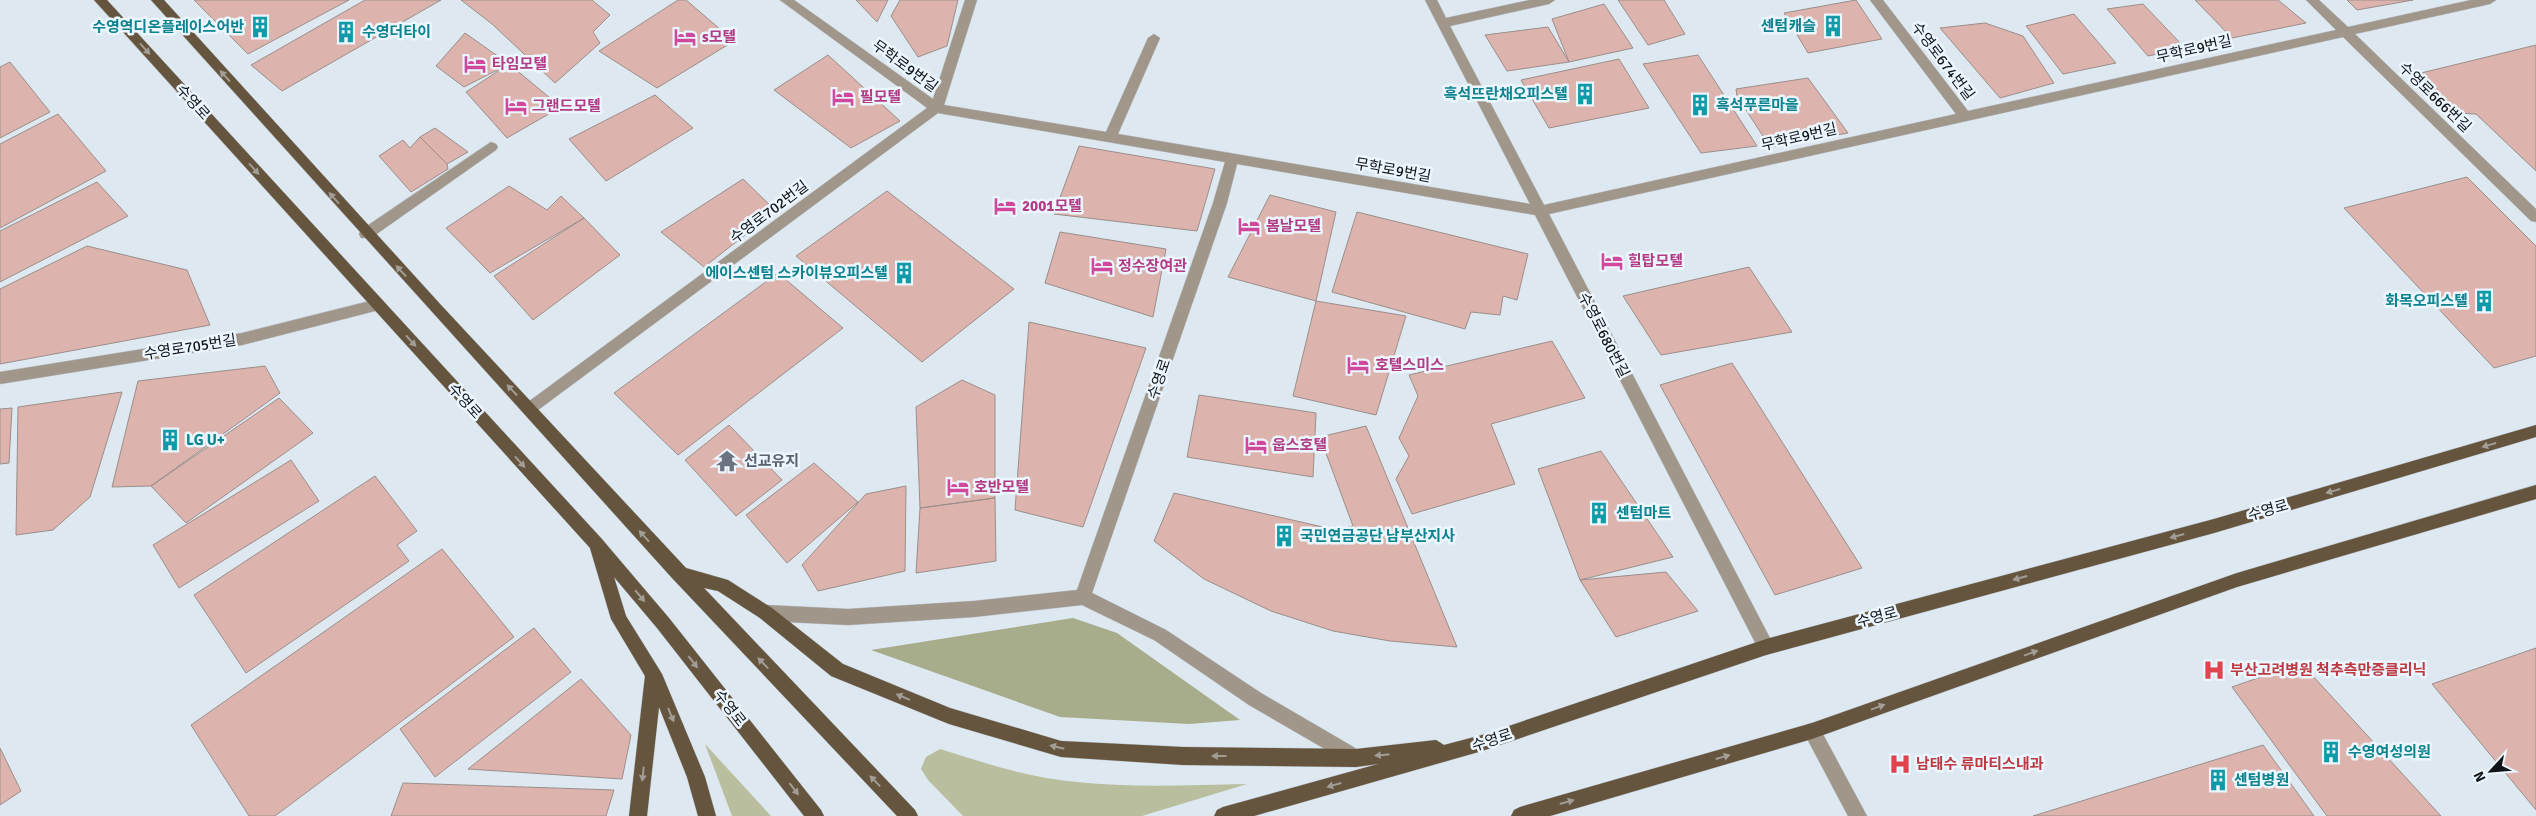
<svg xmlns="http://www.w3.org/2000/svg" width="2536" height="816" viewBox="0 0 2536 816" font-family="Signika,'Noto Sans KR',sans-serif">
	<rect width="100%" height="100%" fill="#dee8f1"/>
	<!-- green -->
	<path fill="#b9bf9e" d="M705 744 771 816H732Z
		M940 749C984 763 1030 778 1077 782 1133 788 1191 785 1247 784L1142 816H963L928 780 921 769 926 757Z"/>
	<!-- forest -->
	<path fill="#a7ac8a" d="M1073 618 1117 633 1240 720 1189 724 1060 717 871 650Z"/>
	<!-- building -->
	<path fill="#dcb4ad" stroke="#9b8e8b" d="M194 0H349L248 54Z
		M365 0H441L282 91 251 65Z
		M461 0H592L610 15 593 32 600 43 555 83 492 24Z
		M678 0H686L734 41 657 88 599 51Z
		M856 0H888L877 22Z
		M900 0H958L947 46 918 57 891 16Z
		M1618 0H1664L1685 34 1648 45Z
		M1856 0 1882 39 1808 53 1784 13Z
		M2195 0H2278L2306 23 2232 38Z
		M2347 0H2413L2357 10Z
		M1604 4 1633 48 1569 62 1552 19Z
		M2143 4 2185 48 2148 56 2107 9Z
		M2074 14 2116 63 2063 74 2026 26Z
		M1985 23 2023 36 2054 83 2000 98 1940 28Z
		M1548 27 1569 62 1507 71 1485 35Z
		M465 33 509 64 464 87 436 66Z
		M2536 45V171L2476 114 2457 113 2417 74Z
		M828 55 900 121 851 148 774 90Z
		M1698 55 1757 146 1701 153 1643 64Z
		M1619 59 1649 108 1549 128 1521 80Z
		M10 62 50 112 0 138V67Z
		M509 64 561 107 507 138 466 92Z
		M1808 78 1848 133 1770 147 1737 96 1736 89Z
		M655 95 693 128 606 181 569 139Z
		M58 114 106 171 0 228V144Z
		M435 128 468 152 447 164 420 137Z
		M420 137 447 164 448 169 411 192 379 156 403 140 410 148Z
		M1079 146 1215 169 1197 231 1054 214Z
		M2467 177 2536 246V356L2494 368 2344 208Z
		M743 179 776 211 704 267 661 232Z
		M97 182 128 216 0 282V231Z
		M509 186 547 210 561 196 584 218 490 273 446 228Z
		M887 191 1014 289 922 362 796 256Z
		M1270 195 1336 212 1316 301 1228 277Z
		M1357 212 1528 254 1517 300 1503 296 1500 315 1471 312 1465 329 1332 292Z
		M584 218 620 255 533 320 494 276Z
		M1060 232 1166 249 1153 317 1045 283Z
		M87 246 187 270 210 325 0 364V289Z
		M1749 267 1792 332 1661 355 1623 296Z
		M778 273 843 328 678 455 614 393Z
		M1316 301 1406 316 1376 415 1293 396Z
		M1029 322 1146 348 1083 527 1015 510Z
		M1552 341 1585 398 1491 424 1515 484 1412 514 1396 479 1409 456 1399 438 1418 396 1409 375Z
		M1732 363 1862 568 1775 595 1660 385Z
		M265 366 280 393 151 486 112 487 138 381Z
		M962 380 995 395V498L920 508 916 407Z
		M122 392 90 497 53 530 16 535 18 407Z
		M1199 395 1316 413 1313 477 1187 457Z
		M279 398 313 433 186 523 151 486Z
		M12 408 9 463 0 464V409Z
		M729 425 782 480 736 516 685 460Z
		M1366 426 1457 647 1390 641 1333 631 1271 611 1204 579 1154 541 1174 493 1336 530 1353 526 1320 437Z
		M1601 451 1673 557 1580 580 1538 469Z
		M291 460 319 501 179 588 153 545Z
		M814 463 858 502 787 563 746 515Z
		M375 476 417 531 397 545 409 561 246 673 194 595Z
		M906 486 905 571 818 591 802 565 866 494Z
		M995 498 996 561 916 573 920 508Z
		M442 549 514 637 275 816H249L191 725Z
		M1666 572 1698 611 1616 637 1580 580Z
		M534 628 571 672 435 777 400 729Z
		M2536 648V810L2432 684Z
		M2301 663 2441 816H2327L2232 687Z
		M581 679 631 735 622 779 468 769Z
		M2263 745 2314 816H2033Z
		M0 748 21 791 0 805Z
		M403 783 614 790 606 816H391Z"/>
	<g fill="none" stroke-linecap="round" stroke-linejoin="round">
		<!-- minor casing -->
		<g stroke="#bdc6ce" stroke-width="1">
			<path id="minor" d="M780 0H794L933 99 965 0H977L944 105 1106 132 1148 38 1154 34 1160 38 1118 134 1530 204 1425 0H1437L1446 18 1530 0H1555L1549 4 1450 26 1544 205 1956 114 1870 0H1883L1968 111 2336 30 2306 0H2319L2348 27 2471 0H2496L2490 4 2355 34 2536 209V222L2531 221 2343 37 1549 214 1772 642 1774 647 1772 652 1766 655 1760 652 1535 215 1237 164 1227 203 1092 593 1166 630 1261 693 1362 752 1365 758 1362 764 1356 767 1249 705 1154 640 1082 605 974 617 848 625 766 621 760 618 758 613 760 608 766 605 848 609 974 601 1077 590 1213 203 1225 162 938 113 534 413 529 415 524 413 521 409 524 405 927 108Z
				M491 142 496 144 498 147 496 150 371 238H361L359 234 361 230Z
				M378 299 383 301 385 305 383 309 242 345 0 384V372L242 333Z
				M1812 723 1818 725 1867 816H1848L1803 731 1806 725Z"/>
		</g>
		<!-- major casing -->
		<g stroke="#bdc6ce" stroke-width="1">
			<path id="major" d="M94 0H107L601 538 669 618 821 810 824 816H804L657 628 614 577 626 616 662 674 705 777 716 816H698L687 777 659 707 647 816H629L645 676 611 619 590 548Z
				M151 0H164L441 305 686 568 728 580 772 608 843 664 950 708 1061 741 1183 747 1356 749 1436 740 1444 745 1482 735 1766 639 2214 519 2536 425V437L2214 533 1766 655 1482 751 1254 816H1214L1217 810 1223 807 1378 764 1356 767 1183 765 1061 757 949 724 831 676 760 618 718 591 704 588 915 810 918 816H897L672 578Z
				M2536 485V499L2237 587 1812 739 1550 816H1511L1514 810 1520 807 1812 723 2237 573Z"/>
		</g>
		<!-- minor -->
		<use href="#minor" fill="#a0968a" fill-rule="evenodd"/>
		<!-- major -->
		<use href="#major" fill="#65543e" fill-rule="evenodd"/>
	</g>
	<!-- one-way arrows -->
	<defs><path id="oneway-solid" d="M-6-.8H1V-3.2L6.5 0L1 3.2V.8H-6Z" transform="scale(1.25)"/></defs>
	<g fill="#a29d95">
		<use href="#oneway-solid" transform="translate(145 49) rotate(48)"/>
		<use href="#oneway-solid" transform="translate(225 76) rotate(-132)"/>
		<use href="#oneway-solid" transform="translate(254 169) rotate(48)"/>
		<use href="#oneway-solid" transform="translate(334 198) rotate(-132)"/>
		<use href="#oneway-solid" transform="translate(401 271) rotate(-133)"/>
		<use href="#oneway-solid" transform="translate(411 341) rotate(48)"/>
		<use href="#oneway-solid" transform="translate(512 390) rotate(-133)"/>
		<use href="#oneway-solid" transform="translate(2489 445) rotate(164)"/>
		<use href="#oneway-solid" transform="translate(520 462) rotate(48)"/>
		<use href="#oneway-solid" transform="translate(2333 491) rotate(164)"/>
		<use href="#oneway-solid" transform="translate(644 536) rotate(-132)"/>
		<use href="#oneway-solid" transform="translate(2177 536) rotate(165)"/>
		<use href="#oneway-solid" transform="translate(2020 578) rotate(165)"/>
		<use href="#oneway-solid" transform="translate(640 596) rotate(50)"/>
		<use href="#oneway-solid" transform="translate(2031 653) rotate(-20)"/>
		<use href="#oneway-solid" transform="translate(693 662) rotate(52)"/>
		<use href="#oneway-solid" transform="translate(763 663) rotate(-134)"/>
		<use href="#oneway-solid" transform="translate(903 697) rotate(-157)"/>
		<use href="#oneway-solid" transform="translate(1878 707) rotate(-20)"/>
		<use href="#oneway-solid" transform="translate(671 715) rotate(68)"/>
		<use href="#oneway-solid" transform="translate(1057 747) rotate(-167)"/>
		<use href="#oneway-solid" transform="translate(1382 755) rotate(174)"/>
		<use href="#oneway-solid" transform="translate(1219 756) rotate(-180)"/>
		<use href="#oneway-solid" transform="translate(1723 757) rotate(-16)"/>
		<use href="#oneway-solid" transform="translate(643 774) rotate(96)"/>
		<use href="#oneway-solid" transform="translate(875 781) rotate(-134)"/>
		<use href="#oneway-solid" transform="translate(1334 785) rotate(164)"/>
		<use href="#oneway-solid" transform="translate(794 789) rotate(52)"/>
		<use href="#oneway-solid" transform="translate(1567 802) rotate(-16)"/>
	</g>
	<!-- icons -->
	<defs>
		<g id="building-bare" transform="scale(1.725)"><path d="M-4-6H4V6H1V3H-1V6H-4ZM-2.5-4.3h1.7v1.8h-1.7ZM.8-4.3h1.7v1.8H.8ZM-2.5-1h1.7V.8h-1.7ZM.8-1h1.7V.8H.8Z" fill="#0f9aa8" stroke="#ecf6ff" stroke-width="2.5" paint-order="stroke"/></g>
		<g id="hotel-bare" transform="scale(1.725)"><path d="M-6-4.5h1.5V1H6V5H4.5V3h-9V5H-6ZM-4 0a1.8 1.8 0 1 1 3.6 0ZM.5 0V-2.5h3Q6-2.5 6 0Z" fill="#d1479c" stroke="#ecf6ff" stroke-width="2.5" paint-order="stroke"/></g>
		<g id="temple-bare" transform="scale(1.725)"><path d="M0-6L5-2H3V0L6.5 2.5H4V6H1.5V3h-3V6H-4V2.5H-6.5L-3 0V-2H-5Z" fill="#6b7280" stroke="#ecf6ff" stroke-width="2.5" paint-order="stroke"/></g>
		<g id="hospital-bare" transform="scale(1.725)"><path d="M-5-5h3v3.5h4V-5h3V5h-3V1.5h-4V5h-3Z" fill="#e0444e" stroke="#ecf6ff" stroke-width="2.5" paint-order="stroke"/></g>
	</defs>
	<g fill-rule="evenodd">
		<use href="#building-bare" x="1833" y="26"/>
		<use href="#building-bare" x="260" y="27"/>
		<use href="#building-bare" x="346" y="32"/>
		<use href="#hotel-bare" x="685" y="37"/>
		<use href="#hotel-bare" x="475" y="64"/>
		<use href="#building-bare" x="1585" y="94"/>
		<use href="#hotel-bare" x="843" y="97"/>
		<use href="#building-bare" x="1700" y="105"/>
		<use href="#hotel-bare" x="516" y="106"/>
		<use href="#hotel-bare" x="1005" y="206"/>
		<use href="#hotel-bare" x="1249" y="226"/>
		<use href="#hotel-bare" x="1612" y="261"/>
		<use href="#hotel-bare" x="1102" y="266"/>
		<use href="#building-bare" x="904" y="273"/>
		<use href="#building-bare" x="2484" y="301"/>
		<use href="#hotel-bare" x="1358" y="365"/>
		<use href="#building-bare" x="170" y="440"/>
		<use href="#hotel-bare" x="1256" y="445"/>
		<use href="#temple-bare" x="727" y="461"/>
		<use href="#hotel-bare" x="958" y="487"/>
		<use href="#building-bare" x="1599" y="513"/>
		<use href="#building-bare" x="1284" y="536"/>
		<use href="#hospital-bare" x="2214" y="670"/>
		<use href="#building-bare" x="2331" y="752"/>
		<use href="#hospital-bare" x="1900" y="764"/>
		<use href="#building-bare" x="2218" y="780"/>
	</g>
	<g text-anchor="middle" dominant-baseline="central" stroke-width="5" stroke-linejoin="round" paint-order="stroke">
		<!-- culture labels -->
		<g font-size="15" font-weight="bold" fill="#0d838f" stroke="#ecf6ff" text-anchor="start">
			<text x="1816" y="26" text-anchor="end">센텀캐슬</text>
			<text x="244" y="27" text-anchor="end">수영역디온플레이스어반</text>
			<text x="362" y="32">수영더타이</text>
			<text x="1568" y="94" text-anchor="end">흑석뜨란채오피스텔</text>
			<text x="1716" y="105">흑석푸른마을</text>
			<text x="888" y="273" text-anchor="end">에이스센텀 스카이뷰오피스텔</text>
			<text x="2468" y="301" text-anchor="end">화목오피스텔</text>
			<text x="186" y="440">LG U+</text>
			<text x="1616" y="513">센텀마트</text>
			<text x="1300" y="536">국민연금공단 남부산지사</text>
			<text x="2348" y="752">수영여성의원</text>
			<text x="2234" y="780">센텀병원</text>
		</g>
		<!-- hotel labels -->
		<g font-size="15" font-weight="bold" fill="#b23c85" stroke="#ecf6ff" text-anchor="start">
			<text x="702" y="37">s모텔</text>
			<text x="492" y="64">타임모텔</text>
			<text x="860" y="97">필모텔</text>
			<text x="532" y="106">그랜드모텔</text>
			<text x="1022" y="206">2001모텔</text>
			<text x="1266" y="226">봄날모텔</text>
			<text x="1628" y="261">힐탑모텔</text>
			<text x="1118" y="266">정수장여관</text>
			<text x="1375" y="365">호텔스미스</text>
			<text x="1272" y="445">웁스호텔</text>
			<text x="974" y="487">호반모텔</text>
		</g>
		<!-- street labels -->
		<g font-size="15" fill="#111417" stroke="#ecf6ff">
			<text transform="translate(2194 49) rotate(-13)">무학로9번길</text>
			<text transform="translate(1943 61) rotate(53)">수영로674번길</text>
			<text transform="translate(905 66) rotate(36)">무학로9번길</text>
			<text transform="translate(2435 97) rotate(44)">수영로666번길</text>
			<text transform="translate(193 102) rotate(48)">수영로</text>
			<text transform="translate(1799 137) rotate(-13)">무학로9번길</text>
			<text transform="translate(1393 170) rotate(10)">무학로9번길</text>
			<text transform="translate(769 212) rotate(-37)">수영로702번길</text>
			<text transform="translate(1604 335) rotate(63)">수영로680번길</text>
			<text transform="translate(190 347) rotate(-9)">수영로705번길</text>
			<text transform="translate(1159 379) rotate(-71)">수영로</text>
			<text transform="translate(465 401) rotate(48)">수영로</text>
			<text transform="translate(2268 510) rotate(-16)">수영로</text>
			<text transform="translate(1877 617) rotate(-15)">수영로</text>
			<text transform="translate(730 708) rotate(52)">수영로</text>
			<text transform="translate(1492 740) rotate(-18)">수영로</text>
		</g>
		<!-- worship labels -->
		<g font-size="15" font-weight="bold" fill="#5b616d" stroke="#ecf6ff" text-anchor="start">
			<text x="744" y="461">선교유지</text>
		</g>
		<!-- health labels -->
		<g font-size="15" font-weight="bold" fill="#be3a42" stroke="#ecf6ff" text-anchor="start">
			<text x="2230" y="670">부산고려병원 척추측만증클리닉</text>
			<text x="1916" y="764">남태수 류마티스내과</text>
		</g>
	</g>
	<!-- north arrow -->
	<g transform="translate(2491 771) rotate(244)" stroke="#ecf6ff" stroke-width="4" paint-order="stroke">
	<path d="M0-4L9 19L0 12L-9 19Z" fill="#111417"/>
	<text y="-8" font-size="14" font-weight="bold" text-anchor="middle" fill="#111417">N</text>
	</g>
</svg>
